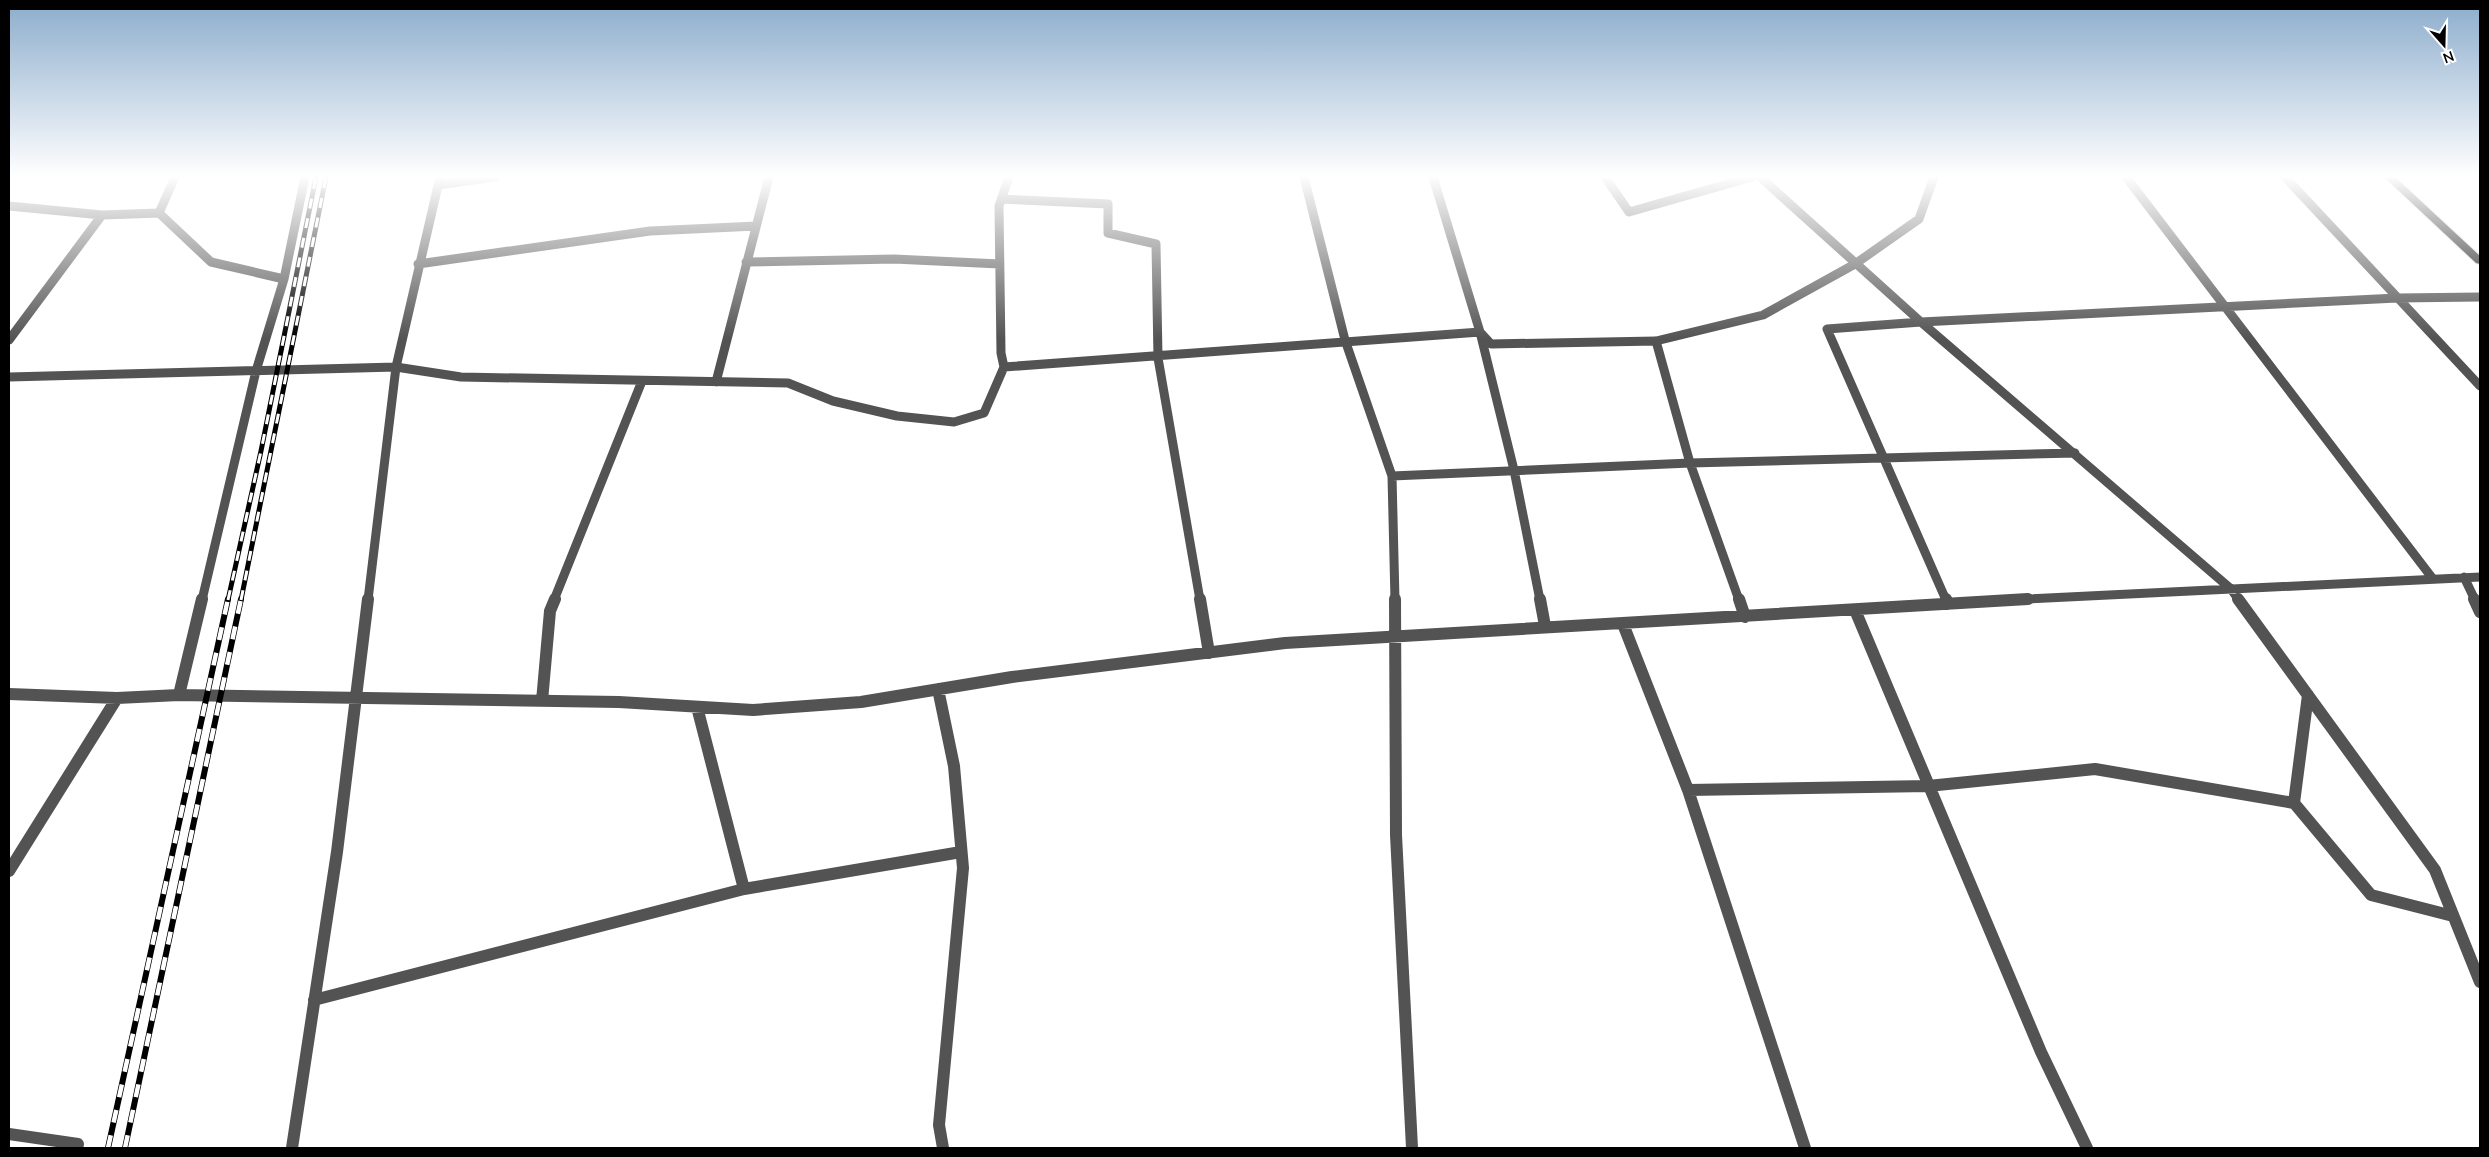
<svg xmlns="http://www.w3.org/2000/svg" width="2489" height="1157" viewBox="0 0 2489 1157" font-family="'Nunito Sans',sans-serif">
	<rect width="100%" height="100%" fill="#fff"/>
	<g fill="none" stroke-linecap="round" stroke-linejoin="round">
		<!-- primary casing -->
		<g stroke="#dbdbdb" stroke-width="2">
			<path id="primary" d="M2384 177H2395L2480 256V264L2476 263Z"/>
		</g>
		<!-- minor-far1 -->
		<path stroke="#535353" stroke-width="9" d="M1009 177 999 206 1001 353 1004 367 1480 332 1491 344 1656 341 1763 315 1855 264 1919 219 1934 177
			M1304 177 1345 340 1392 476 1395 600
			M1433 177 1480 332 1514 470 1540 600
			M1605 177 1629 212 1752 177
			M1760 177 1921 322 2231 589 2239 600
			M2126 177 2433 579
			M2285 177 2480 386
			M438 185 495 177
			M1002 199 1108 204V233L1156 244 1158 358 1200 600
			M9 206 102 215 159 213 211 262 284 279
			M159 213 175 177
			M746 262 894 259 1000 264
			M418 264 650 231 756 226
			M9 340 102 215
			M1656 341 1690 463 1739 600
			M9 377 396 367 461 377 788 383 833 401 897 416 954 422 984 413 1004 367
			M716 382 769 177
			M1392 476 1690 463 2075 453
			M2464 577 2475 600
			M202 600 256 371 284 279 305 177
			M368 600 396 367 440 177
			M554 600 642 381
			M1946 600 1827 329 1921 322 2397 298 2480 297
			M2007 600 2480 577"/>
		<!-- minor -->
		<path stroke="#535353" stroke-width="12" d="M1200 599 1209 653
			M1395 599 1396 835 1412 1148
			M1540 599 1545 626
			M1739 599 1745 617
			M1946 599 1948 604
			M2238 599 2435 870 2480 982
			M2474 599 2480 612
			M1855 610 2041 1052 2087 1148
			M1623 624 1688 790 1805 1148
			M938 689 954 766 963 868 939 1125 943 1148
			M9 694 117 698 179 695 619 702 753 710 861 702 1012 677 1285 643 2028 599
			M179 695 202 599
			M542 701 550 611 555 599
			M697 707 744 889
			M1688 790 1928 786 2095 769 2294 803 2371 895 2453 916
			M2294 803 2308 695
			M9 871 117 698
			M314 1000 744 889 961 852
			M9 1134 78 1144 77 1148
			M292 1148 337 852 368 599"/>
		<!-- primary -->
		<use href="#primary" fill="#000" fill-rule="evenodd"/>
		<!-- rail-far1 casing -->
		<g stroke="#000" stroke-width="5">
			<path id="rail-far1" d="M228 600 261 451 316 177
				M241 600 326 177"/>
		</g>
		<!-- rail casing -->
		<g stroke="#000" stroke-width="6">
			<path id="rail" d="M108 1148 228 599
				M125 1148 241 599"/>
		</g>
		<!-- rail-far1 -->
		<use href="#rail-far1" stroke="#fff" stroke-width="3" stroke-dasharray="10" stroke-linecap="butt"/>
		<!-- rail -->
		<use href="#rail" stroke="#fff" stroke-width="4.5" stroke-dasharray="13" stroke-linecap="butt"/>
	</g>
	<!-- sky -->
	<linearGradient id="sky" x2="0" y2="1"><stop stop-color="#8baccc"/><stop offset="0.52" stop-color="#fff"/><stop offset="1" stop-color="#fff" stop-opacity="0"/></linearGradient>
	<rect width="2489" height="339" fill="url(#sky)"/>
	<!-- border -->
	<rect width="2489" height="1157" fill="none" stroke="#000000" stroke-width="20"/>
	<!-- north arrow -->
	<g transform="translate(2444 45) rotate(160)" stroke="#ffffff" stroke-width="4" paint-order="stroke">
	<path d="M0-4L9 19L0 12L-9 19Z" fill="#000000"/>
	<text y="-8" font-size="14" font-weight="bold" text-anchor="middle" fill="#000000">N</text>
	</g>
</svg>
